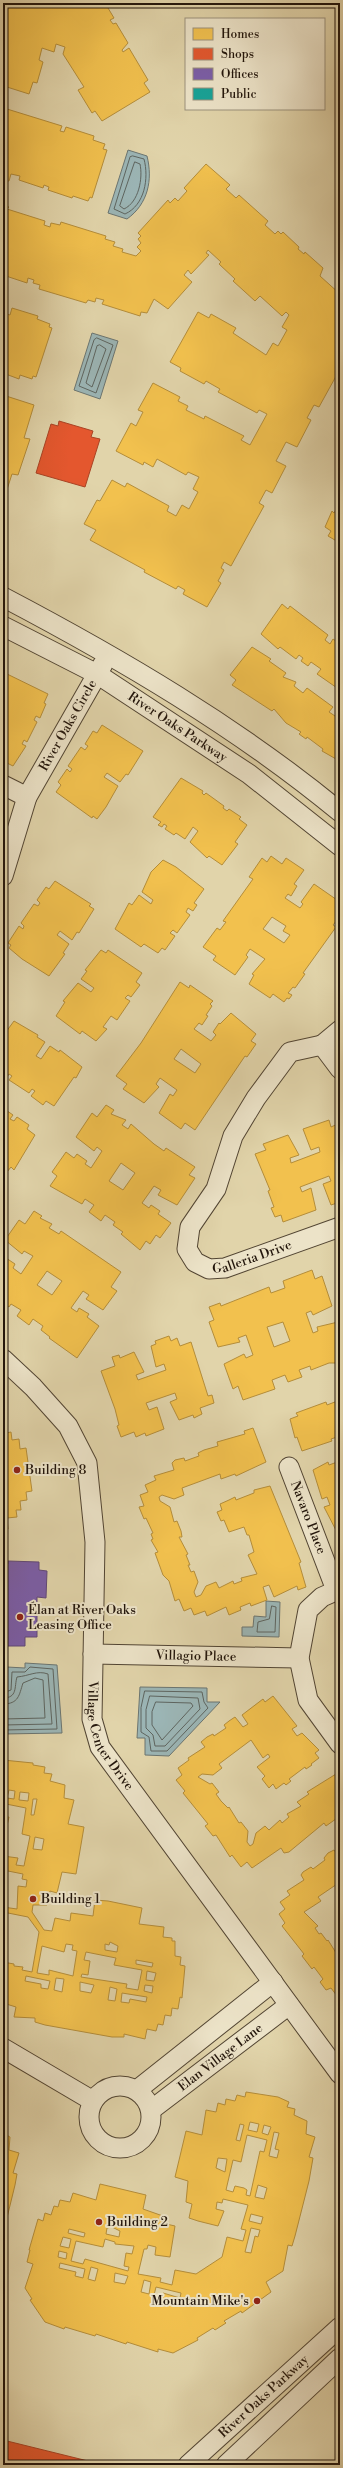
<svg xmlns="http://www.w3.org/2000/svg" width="343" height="2468" viewBox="0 0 343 2468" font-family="'Libre Bodoni',serif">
	<rect width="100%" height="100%" fill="#e1d4aa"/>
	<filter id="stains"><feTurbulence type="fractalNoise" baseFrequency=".005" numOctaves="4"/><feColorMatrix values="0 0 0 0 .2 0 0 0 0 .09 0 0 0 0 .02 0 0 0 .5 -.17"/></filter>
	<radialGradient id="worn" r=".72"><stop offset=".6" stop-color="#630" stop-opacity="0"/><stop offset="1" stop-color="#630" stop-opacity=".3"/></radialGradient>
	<!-- water -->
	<path fill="#9bb5b5" stroke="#6b7571" d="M128 150 147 156C153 180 148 204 127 219L108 213Z
		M92 333 118 341 100 399 74 390Z
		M266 1601 280 1602 279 1637 242 1636V1627H253L254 1616 266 1617Z
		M25 1663 57 1665 62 1733 3 1734V1689H7V1667L25 1668Z
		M140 1687 207 1688V1702H220L169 1756 145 1755V1738H137Z"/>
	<!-- homes -->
	<path fill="#f2c14e" stroke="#b48d3a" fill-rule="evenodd" d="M3 3H105L114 18 110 20 113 24 116 23 128 43 122 50 123 52 129 48 148 80 144 83 150 92 102 121 95 111 92 113 78 90 84 87 63 54 65 47 56 44 54 52 42 48 39 60 43 62 37 83 33 82 29 94 7 87 3 99Z
		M7 109 62 126 60 131 64 132 66 127 94 136 93 140 105 144 103 149 107 150 92 198 90 197 88 201 73 196 72 198 48 190 49 187 44 185 43 188 19 180 20 176 11 174 9 181H3V114H5Z
		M206 164 230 185 226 189 236 198 239 195 268 221 265 225 275 234 278 231 281 234 283 232 299 247 298 249 304 254 305 252 323 268 320 276 340 294V369L319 407 314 405 307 418 311 420 297 447 286 442 276 461 286 466 272 493 266 490 259 503 264 506 231 566 224 562 221 568 224 570 218 581 221 583 207 607 183 594 185 590 178 586 176 589 144 572 145 570 90 540 96 530 84 524 97 500 100 501 112 480 125 487 127 483 169 506 167 511 176 516 182 505 189 509 198 492 193 489 199 477 188 472 186 475 157 459 153 467 144 462 143 465 116 451 131 423 136 426 143 412 138 410 153 383 180 397 178 401 188 406 186 410 204 419 205 416 244 436 241 440 250 445 267 414 259 410 257 413 218 392 220 389 206 381 204 384 180 371 181 368 170 362 198 312 209 318 211 314 236 328 233 333 266 355 273 343 278 346 287 330 282 327 289 315 286 312 282 316 260 296 255 301 233 281 235 279 219 264 221 262 208 250 206 253 209 255 191 274 188 270 184 275 192 282 168 309 154 299 147 313 141 312 140 316 102 304 104 300 96 298 95 302 88 300 86 303 39 289 40 285 33 283 34 280 28 278 27 283 3 275V205L9 207 7 209 45 221 44 225 50 227 51 223 60 225 61 222 106 236 105 239 115 242 113 246 123 249 122 252 136 256 141 251 137 247 141 243 138 239 141 236 138 233 168 200 170 203 175 198 178 201 187 191 184 188Z
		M12 308 38 316 37 319 50 324 49 327 52 328 36 377 33 376 32 379 20 375 19 379 3 373V309V313L10 315Z
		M3 395 34 405 24 438 30 439 18 475 12 474 3 502Z
		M340 502V543L328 536 331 531 325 527 332 511 334 513Z
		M282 604 288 609 290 606 328 635 325 640 330 644 333 639 340 644V690L317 674 321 669 311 662 308 666 301 661 303 658 299 655 296 659 280 647 278 649 261 634Z
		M252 647 271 659 269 661 286 673 283 677 296 682 294 686 303 693 307 688 333 707 329 712 335 716 338 711 340 712V755L336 759 322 751 323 749 307 737 306 739 299 734 301 732 286 723 274 709 272 711 232 685 236 680 230 675Z
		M5 673 48 694 44 703 46 704 40 718 36 716 34 720 37 722 27 742 24 740 22 744 26 746 13 766 3 761V678Z
		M102 725 143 751 128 775 126 774 120 782 107 773 104 777 118 786 106 807 97 819 93 816 92 818 56 792 61 785 58 782 67 769 70 772 72 769 68 766 81 747 85 750 88 746 85 744 93 731 97 733Z
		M181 778 203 791 202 793 204 795 206 793 224 806 223 808 227 811 229 809 241 817 239 819 247 825 235 842 238 844 222 865 209 856 207 858 190 842 198 831 193 827 185 839 176 833 174 835 165 829 167 826 164 824 162 827 158 825 161 822 153 817Z
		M271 856 282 864 286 858 304 870 294 884 297 886 291 896 288 894 285 898 300 908 303 904 301 902 314 884 340 902V919L339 921 337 920 333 925 336 927 303 973 305 974 295 988 293 987 288 993 292 995 289 999 287 998 284 1002 273 994 270 998 249 984 254 975 252 974 265 959 250 949 246 955 248 957 235 975 213 960 216 956 203 947 217 928 220 930 226 922 223 921 253 879 249 877 262 858 267 862ZM272 917 286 926 283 931 290 935 284 943 263 929Z
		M163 860 176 867 204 889 194 903 197 905 193 911 188 908 186 912 190 915 177 933 173 930 170 933 175 936 165 950 162 948 158 953 144 944 141 947 115 929 129 903 132 905 139 895 151 904 153 900 142 892 151 872Z
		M55 881 91 904 89 906 94 909 79 933 77 932 72 940 60 931 57 935 69 944 63 953 65 954 49 976 22 959 9 948 11 945 8 943 19 926 23 929 24 926 21 923 34 904 38 906 40 903 37 900 46 887 49 889Z
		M101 950 106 953 108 950 142 973 136 982 140 985 131 997 128 995 125 998 130 1001 117 1020 111 1016 103 1027 107 1029 96 1041 82 1031 80 1034 56 1016 65 1002 63 1001 78 983 91 992 94 988 81 979 87 971 85 970Z
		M180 982 189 988 190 985 213 1001 210 1004 212 1006 206 1015 208 1016 202 1025 199 1023 194 1029 211 1041 216 1035 213 1032 219 1023 220 1024 231 1013 256 1034 251 1041 256 1044 247 1057 245 1056 195 1130 185 1123 181 1129 159 1113 170 1094 173 1096 177 1090 160 1078 156 1084 159 1087 144 1103 123 1089 127 1084 116 1076 141 1043ZM181 1049 201 1064 195 1073 174 1059Z
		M14 1021 38 1035 37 1037 45 1042 36 1056 41 1059 50 1046 59 1052 60 1050 82 1067 76 1078 74 1077 54 1106 46 1101 43 1105 31 1096 35 1091 32 1089 29 1093 9 1080 12 1076 9 1074 6 1079 3 1078V1036Z
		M106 1105 114 1110 111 1114 126 1120 122 1125 128 1129 131 1124 154 1144 164 1151 166 1148 195 1167 189 1175 195 1178 177 1205 158 1195 161 1190 154 1186 142 1203 149 1208 151 1205 160 1211 158 1214 171 1223 160 1238 156 1235 150 1244 146 1241 140 1250 121 1234 123 1232 113 1225 115 1222 105 1215 101 1221 89 1212 94 1205 85 1199 82 1204 50 1186 57 1176 52 1172 66 1152 74 1158 77 1154 87 1161 85 1164 91 1168 102 1151 97 1147 94 1151 76 1137 92 1113 97 1117ZM121 1163 135 1173 123 1190 109 1181Z
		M3 1108 13 1115 10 1119 14 1121 17 1117 29 1125 27 1129 35 1135 14 1170 11 1167 7 1172 3 1170Z
		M329 1120 331 1127 340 1123V1202L331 1205 323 1184 331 1181 329 1176 300 1187 302 1192 311 1188 316 1210 283 1222 281 1215 275 1217 271 1208 274 1207 268 1191 270 1190 255 1154 266 1150 263 1144 288 1135 299 1155 290 1158 291 1163 320 1152 319 1147 311 1150 303 1129Z
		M34 1211 42 1216 40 1218 52 1224 49 1228 59 1234 61 1231 121 1272 111 1287 117 1291 103 1310 86 1299 89 1295 83 1291 71 1308 77 1312 79 1308 89 1314 87 1317 99 1326 77 1358 49 1338 50 1337 41 1330 43 1326 33 1319 29 1325 17 1316 21 1310 11 1304 9 1307 3 1303V1259L6 1258 15 1264 13 1268 21 1274 33 1256 24 1251 22 1254 5 1240 19 1220 25 1224ZM47 1271 62 1281 52 1295 37 1285Z
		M312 1270 315 1279 322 1276 332 1306 313 1315 311 1311 306 1313 313 1333 318 1331 317 1327 338 1322 340 1363H329L311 1370 310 1366 299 1370 302 1377 288 1382 285 1375 272 1380 275 1389 243 1400 238 1386 233 1389 224 1364 244 1354 246 1358 253 1355 246 1335 238 1338 240 1342 218 1347 209 1322 214 1320 209 1307 220 1303 221 1306 269 1287 271 1293 285 1288 283 1281ZM283 1322 290 1341 274 1347 267 1327Z
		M169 1336 171 1341 177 1338 180 1346 191 1342 208 1396 212 1395 214 1403 200 1408 202 1414 194 1418 193 1415 179 1420 170 1402 177 1399 175 1393 146 1403 149 1410 157 1407 164 1429 146 1436 145 1433 136 1437 134 1432 121 1437 117 1426 119 1425 115 1409 101 1371 115 1366 112 1357 119 1355 120 1358 134 1352 144 1372 136 1375 138 1380 166 1370 164 1364 156 1367 151 1346 156 1344 155 1341Z
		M340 1400V1436L331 1439 332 1441 302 1451 297 1437 295 1438 290 1419 298 1416 296 1413 326 1402 327 1405Z
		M3 1426H5L6 1433 11 1432 12 1440 19 1439 20 1449 26 1448 32 1491 26 1492 27 1500 20 1501 21 1510H16L17 1517 7 1518 8 1529H3Z
		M253 1428 266 1462 236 1476 235 1474 221 1479 220 1474 182 1488 184 1495 174 1499 162 1495 159 1497 160 1501 170 1507 174 1522 177 1521 181 1531 182 1537H179L188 1554 186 1555 190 1565H188L191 1572 194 1571 198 1582 194 1592 196 1597 201 1595 206 1586 216 1582 219 1588 233 1581 234 1584 242 1581 241 1578 257 1574 248 1555 254 1552 249 1535H247L244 1527 229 1532 224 1520 221 1521 217 1512 222 1510 220 1504 229 1500 235 1497 236 1500 254 1493V1490L270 1486 301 1562 299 1563 306 1587 298 1590 297 1586 274 1597 269 1585 263 1587 267 1600 251 1606 250 1603 240 1607 241 1610 229 1615 226 1607 207 1616 205 1611 194 1615 191 1608 184 1611 179 1599 175 1601 169 1581 163 1575 155 1553 158 1552 151 1540 153 1539 151 1534 153 1533 146 1518 144 1519 139 1507 144 1506 140 1495 148 1492 145 1485 156 1480 154 1476 174 1470 172 1463 175 1460 184 1458 185 1461 199 1456 198 1453 204 1450 218 1446 217 1442 245 1434 244 1431Z
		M340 1461V1536H339L324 1507 330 1505 327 1497 322 1499 313 1470 328 1462 329 1465Z
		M273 1696 297 1726 292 1729 297 1736 302 1733 319 1750 315 1753 319 1758 311 1764 312 1765 306 1769 305 1767 289 1779 291 1781 286 1785 284 1783 276 1789 273 1784 269 1788 262 1779 265 1776 257 1767 270 1757 268 1754 263 1758 251 1740 219 1764 222 1768 213 1775 202 1774 198 1777 210 1784 212 1783 219 1792 216 1794 221 1801 228 1808 229 1807 239 1823 241 1822 248 1831 247 1842 250 1846 253 1844 256 1833 265 1826 269 1830 280 1820 282 1823 289 1817 287 1814 301 1806 297 1802 309 1794 307 1792 336 1774 340 1779V1816L326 1826 324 1823 289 1852 284 1853 281 1848 252 1868 247 1862 241 1867 232 1855 230 1857 216 1835 213 1836 205 1826 208 1824 183 1793 185 1791 176 1780 182 1775 178 1768 189 1760 188 1758 205 1747 201 1742 207 1737 213 1734 214 1736 226 1728 224 1725 229 1721 235 1717 243 1727 248 1724 242 1715 263 1699 265 1702Z
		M3 1760 33 1763V1765L45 1767 44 1773 52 1774 50 1781 65 1785 64 1798 74 1800 68 1824 84 1827 76 1874 62 1872 57 1893 50 1891 47 1905H33L32 1912 44 1930 52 1931 55 1918 70 1921 71 1913 93 1916 95 1900 108 1901 142 1908 139 1924 164 1927 163 1937 172 1938V1941H175V1956L181 1957 180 1965 185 1966 182 1998 180 1997 178 2009 172 2008 171 2016 165 2015 163 2025 158 2024 156 2031 147 2029 145 2039 124 2034V2037H112L45 2025 35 2022V2018L14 2017 16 2007 3 2003V1962L14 1964V1966L23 1967 22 1970 32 1972 39 1932 28 1917 3 1912V1907L17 1909 18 1886 26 1887 27 1880 22 1879 23 1874 3 1870V1856L18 1858 16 1865 24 1866 30 1836 22 1834 26 1808 6 1804 4 1817H9L3 1843ZM9 1790 15 1791 14 1799 7 1798ZM20 1792 29 1793 28 1801 19 1800ZM33 1799H37L34 1815H31ZM35 1837 44 1839 42 1850 33 1849ZM110 1942 118 1946 117 1952 105 1950V1944L109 1945ZM66 1944 73 1945 72 1950 77 1951 73 1976 49 1970V1975L37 1973 42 1946 64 1952ZM86 1952 116 1958 114 1965 142 1970 138 1990 126 1988 127 1984 81 1977 82 1974 88 1975 90 1961 84 1960ZM136 1960 153 1963 152 1967 136 1964ZM147 1971 156 1973 154 1981 146 1980ZM26 1976 50 1981 48 1989 41 1988V1984L25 1981ZM56 1978 64 1979 62 1992 54 1990ZM80 1982 94 1985 91 1993 80 1991ZM145 1985 153 1986 152 1993 144 1991ZM110 1987 117 1989 115 2001 108 2000ZM122 1993 147 1997 146 2002 130 1999 129 2003 121 2002Z
		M334 1850 340 1858V1882L318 1897 321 1901 304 1912 318 1926 315 1928 319 1934 321 1933 327 1941 328 1940 338 1956 340 1955V2000L331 1988 326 1990 320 1982 323 1979 314 1967 312 1969 302 1956 304 1954 282 1926 285 1923 279 1914 285 1909 280 1902 290 1895 287 1891 304 1880 301 1875 303 1872 311 1867 313 1869 325 1860 324 1858 328 1853Z
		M246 2092 278 2097 289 2102 287 2107 295 2109 294 2115 307 2121 306 2134 315 2137 309 2157 313 2158 309 2181 295 2236 292 2246 288 2245 283 2271 266 2282 271 2292 242 2313 241 2311 224 2321 226 2323 215 2330 213 2328 197 2338 198 2340 173 2353 158 2349V2352L127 2342 126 2344 96 2334 95 2336 65 2327 64 2329 45 2322 30 2300 32 2299 25 2288 33 2264 27 2262 30 2250H29L38 2219 43 2221 45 2213 51 2215 54 2206 58 2207 60 2200 70 2202 73 2193 96 2200 100 2184 146 2195 143 2209 163 2216 162 2223 175 2226 170 2257 155 2255 156 2247 148 2245 147 2249H144L138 2274 161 2278 160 2282 172 2285 175 2270 196 2274 222 2257 227 2237 243 2241 246 2230 241 2229 248 2205 223 2199 222 2203 217 2202 216 2209 224 2211 218 2226 198 2221 189 2218 192 2204 186 2202 188 2181 175 2177 186 2131 202 2135 206 2110 216 2112 218 2103 225 2105 226 2099 235 2101 237 2095 245 2097ZM250 2122 259 2124 257 2132 248 2130ZM240 2124 244 2125 240 2141 236 2140ZM264 2125 271 2127 268 2135 262 2133ZM274 2132 279 2133 275 2149 279 2150 277 2158 269 2156ZM247 2135 267 2140 264 2152 260 2151 250 2196 246 2195 247 2190 244 2188 235 2186 233 2192 226 2190 233 2160 241 2162ZM218 2158 227 2159 225 2172 216 2168ZM258 2185 267 2188 264 2199 255 2197ZM251 2214 263 2217 261 2224 249 2221ZM112 2227 120 2231 119 2237 106 2234 107 2228ZM251 2228 260 2230 258 2237 255 2236 251 2253 245 2252ZM69 2229 85 2233 84 2237 68 2233ZM63 2237 71 2239 69 2248 60 2246ZM105 2239 115 2242V2244L134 2246 132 2254 126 2253 124 2266 129 2267 128 2271 85 2259 83 2264 71 2261 76 2241 103 2247ZM59 2251 67 2253 66 2259 58 2257ZM60 2263 85 2269 83 2278 75 2276 76 2272 59 2268ZM91 2267 98 2269 95 2281 88 2279ZM115 2273 128 2276 125 2284 114 2282ZM144 2280 151 2282 149 2294 141 2292ZM156 2287 181 2293 180 2298 163 2293 162 2297 154 2295Z
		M3 2133 10 2137 9 2150 19 2153 13 2173 17 2174 15 2185 3 2234Z"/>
	<!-- shops -->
	<path fill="#e4572e" stroke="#aa4324" d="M59 421 93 431 91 437 100 439 85 487 36 473 51 424 58 426Z
		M3 2440 88 2461 91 2465H3Z"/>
	<!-- offices -->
	<path fill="#7b5ea7" stroke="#604878" d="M8 1561 39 1562V1570L47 1571 46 1598 37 1597V1637H25V1646H3V1587L5 1564H8Z"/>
	<!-- public -->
	<path fill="#17a398" stroke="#1a786e" d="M3 1564H5L4 1587H3Z"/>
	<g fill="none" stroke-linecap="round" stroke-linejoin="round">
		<!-- shore -->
		<path stroke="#5e6560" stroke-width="1" d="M133 156 144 159C149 178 145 205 125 214L114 209 130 157Z
			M135 162 140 164C143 178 139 202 124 209L120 206Z
			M97 338 113 345 96 393 79 386 94 340Z
			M100 345 106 349 92 387 86 383 97 346Z
			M272 1606 276 1607 275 1632H257L258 1622 269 1619Z
			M145 1691 202 1692 204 1702 208 1708 167 1751H151L149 1737 141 1732V1708Z
			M3 1693 11 1690 12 1672H25L30 1667 53 1669 57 1729 3 1730
			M150 1696 198 1698 200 1709 165 1746H155L153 1735 146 1728V1710Z
			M3 1698C18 1698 14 1687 17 1677 29 1676 37 1670 48 1674L52 1724 3 1725
			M156 1702 191 1703 193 1706 162 1740 152 1725V1712Z
			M3 1704C19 1704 19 1695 23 1683L35 1678 43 1680 45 1718 3 1719"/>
		<!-- minor casing -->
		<g stroke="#524533" stroke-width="21">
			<g id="minor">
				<path d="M3 597C121 659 237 727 340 812"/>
				<path id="s1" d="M3 626 97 674 249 774 340 846"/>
				<path d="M3 785 27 797"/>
				<path id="s2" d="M3 876 27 797 103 664"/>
				<path d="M322 1045 340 1030"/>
				<path id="s3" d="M340 1069 322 1045 290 1052 256 1098 233 1136 216 1189 190 1227 187 1249 195 1262 209 1269 225 1268 340 1227"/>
				<path id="s4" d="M3 1359 33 1387 68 1426 87 1463 95 1542 92 1719 100 1747 340 2074"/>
				<path id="s5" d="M289 1467 336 1590"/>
				<path d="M340 1589 322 1597 308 1610 299 1658 308 1700 340 1744"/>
				<path id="s6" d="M93 1654 299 1658"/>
				<path d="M3 2048 93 2101"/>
				<circle cx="120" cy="2117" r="31"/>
				<path d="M137 2090 273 1982"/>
				<path id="s7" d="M151 2110 289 2005"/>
				<path id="s8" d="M188 2465 340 2327"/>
				<path d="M226 2465 340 2358"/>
			</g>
		</g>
		<!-- minor -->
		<use href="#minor" stroke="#ece3c8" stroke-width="19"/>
	</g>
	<!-- markers -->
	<g fill="#8f2418" stroke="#ece3c8" stroke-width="1.5">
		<circle cx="17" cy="1470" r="4"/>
		<circle cx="20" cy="1617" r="4"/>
		<circle cx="33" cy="1899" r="4"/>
		<circle cx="99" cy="2222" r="4"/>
		<circle cx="257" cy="2301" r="4"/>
	</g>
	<g text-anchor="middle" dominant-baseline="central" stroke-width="4" stroke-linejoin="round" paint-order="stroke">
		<!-- street labels -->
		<g font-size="13" fill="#22150b" stroke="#ece3c8">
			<text stroke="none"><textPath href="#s2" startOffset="165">River Oaks Circle</textPath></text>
			<text stroke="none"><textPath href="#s1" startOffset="202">River Oaks Parkway</textPath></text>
			<text stroke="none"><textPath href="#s3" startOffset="364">Galleria Drive</textPath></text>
			<text stroke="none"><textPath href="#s5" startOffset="54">Navaro Place</textPath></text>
			<text stroke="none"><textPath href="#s6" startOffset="103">Villagio Place</textPath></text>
			<text stroke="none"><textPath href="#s4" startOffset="413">Village Center Drive</textPath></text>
			<text stroke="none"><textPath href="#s7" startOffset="87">Elan Village Lane</textPath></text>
			<text stroke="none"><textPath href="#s8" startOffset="102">River Oaks Parkway</textPath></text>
		</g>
		<!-- poi labels -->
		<g font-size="13" fill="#22150b" stroke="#ece3c8" text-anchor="start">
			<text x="25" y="1470">Building 8</text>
			<text x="28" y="1610">Élan at River Oaks<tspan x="28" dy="15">Leasing Office</tspan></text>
			<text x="41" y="1899">Building 1</text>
			<text x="107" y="2222">Building 2</text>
			<text x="249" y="2301" text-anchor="end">Mountain Mike's</text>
		</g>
	</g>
	<!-- margin -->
	<rect width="343" height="2468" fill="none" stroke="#e1d4aa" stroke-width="16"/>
	<rect x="4" y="4" width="335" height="2460" fill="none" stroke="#22150b" stroke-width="2"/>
	<rect x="8" y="8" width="327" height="2452" fill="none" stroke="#22150b"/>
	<!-- legend -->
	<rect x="185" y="18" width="140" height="92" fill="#ece3c8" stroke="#9b917c"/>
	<rect x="193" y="28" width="20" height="12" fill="#f2c14e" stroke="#9b917c"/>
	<text x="221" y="38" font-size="12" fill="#22150b">Homes</text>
	<rect x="193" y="48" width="20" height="12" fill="#e4572e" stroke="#9b917c"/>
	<text x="221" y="58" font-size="12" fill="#22150b">Shops</text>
	<rect x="193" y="68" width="20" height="12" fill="#7b5ea7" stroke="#9b917c"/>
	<text x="221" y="78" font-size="12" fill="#22150b">Offices</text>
	<rect x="193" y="88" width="20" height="12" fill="#17a398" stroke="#9b917c"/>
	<text x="221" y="98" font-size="12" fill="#22150b">Public</text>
	<rect width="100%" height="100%" filter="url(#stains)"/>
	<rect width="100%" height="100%" fill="url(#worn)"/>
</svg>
